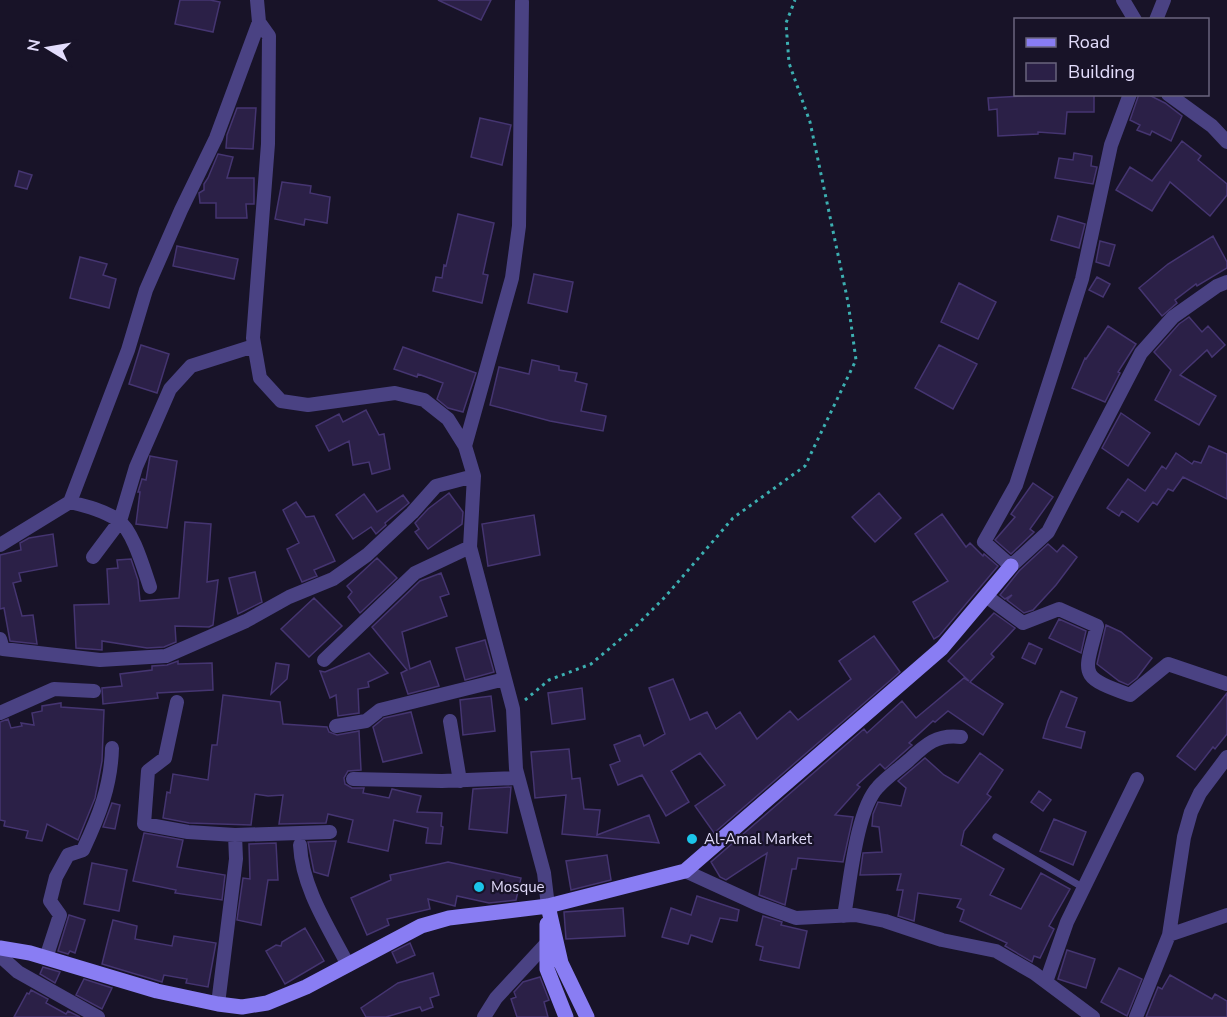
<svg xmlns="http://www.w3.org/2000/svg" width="1227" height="1017" viewBox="0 0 1227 1017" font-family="'Nunito Sans',sans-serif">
	<rect width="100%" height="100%" fill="#181328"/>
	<!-- building -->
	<path fill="#2b2047" stroke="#453571" stroke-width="1.5" d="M180 0H210L220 2 213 32 175 24Z
		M438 0H491L481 20Z
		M1053 94H1094V112H1067L1065 134 1038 132V134L998 136 997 109 989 110 988 98Z
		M1139 94H1147L1165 103 1182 116 1171 141 1152 131 1150 135 1137 130 1140 125 1130 120Z
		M237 108H256L253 149 226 148 227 135Z
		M480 118 511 125 502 165 471 157Z
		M1182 141 1201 156 1198 160 1227 184V195L1210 216 1170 182 1152 211 1116 190 1130 167 1152 181Z
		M1074 153 1092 156 1091 166 1097 167 1093 184 1055 178 1059 158 1073 160Z
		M218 154 233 157 227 178H254V204H246L247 218H216V203H200L199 193 204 190V184L208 178Z
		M19 171 32 175 27 189 15 186Z
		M282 182 311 186 310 193 330 197 327 223 305 219 304 225 275 219Z
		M458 214 494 223 483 274 488 275 482 303 433 291 436 277 442 278 444 265 446 266Z
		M1058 216 1085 224 1079 248 1051 240Z
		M1213 236 1227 262V268L1197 286 1196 284 1175 300 1177 303 1162 316 1139 288 1168 264Z
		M1100 241 1115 245 1109 266 1096 262Z
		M177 246 238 259 234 279 173 266Z
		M80 257 107 264 103 275 116 279 109 308 70 298Z
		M534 274 573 282 567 312 528 303Z
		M1097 277 1110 284 1103 297 1089 290Z
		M959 283 996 302 978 339 941 322Z
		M1189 317 1202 332 1208 326 1225 345 1212 357 1207 350 1180 375 1216 396 1199 425 1155 400 1171 370 1154 352 1179 324Z
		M1108 326 1136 344 1118 372 1120 373 1105 402 1072 388 1085 358 1086 359Z
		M141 345 169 354 157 393 129 384Z
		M939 345 977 364 953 409 915 388Z
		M403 347 476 373 463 412 448 408 437 399 443 383 418 374 417 377 394 369Z
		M532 360 559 366V370L577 373 575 381 587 384 581 411 606 416 603 431 550 421 490 405 499 367 529 374Z
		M366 410 379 435 384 434 390 469 372 474 369 462 353 465 349 441 329 451 316 426 339 414 343 422Z
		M1121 413 1150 433 1128 466 1102 448Z
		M1209 446 1227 454V499L1183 477 1173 491 1168 489 1157 505 1153 502 1138 522 1122 511 1119 516 1107 508 1128 479 1145 491 1162 466 1166 469 1176 453 1192 464 1194 461 1201 463Z
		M150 456 177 461 167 528 136 524 140 492H138L142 479 146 480Z
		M1033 483 1053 497 1030 529 1034 532 1011 554 995 540 1015 517 1011 514Z
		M449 493 463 512 462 524 428 549 415 532 419 529 415 523 428 509Z
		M879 493 901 518 875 542 852 517Z
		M364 494 377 512 403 495 409 503 385 523 386 525 376 534 371 527 353 539 336 515Z
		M296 502 306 517 314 516 335 561 314 570 317 576 302 582 287 549 299 543 283 510Z
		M942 514 966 547 970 543 983 556 984 554 998 566 939 636 934 639 913 602 948 581 915 534Z
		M534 515 540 555 488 566 482 524Z
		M185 522 211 524 207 582 218 580 213 625 209 627 175 626 176 642 164 647 147 648 102 641V650L76 648 74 605 109 604 107 569 118 568 117 560 131 559 138 580 140 601 179 598Z
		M53 534 57 566 19 573 21 581 13 583 22 616 33 615 37 644 10 641 4 608 0 609V555L21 550 20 543 29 538Z
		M1048 544 1057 552 1063 545 1077 557 1056 585 1033 610 1024 613 1007 600 1012 595 1005 599 1000 595 1019 571Z
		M377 558 397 578 360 613 348 597 352 592 347 586Z
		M255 572 262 602 238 614 229 578Z
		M441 573 449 594 440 597 447 616 402 632 410 669 430 661 439 686 408 694 401 673 407 670 372 627 420 581Z
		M314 598 342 626 309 657 281 629Z
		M994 613 1015 628 991 654 994 657 970 682 1003 704 983 735 948 711 935 722 933 721 909 743 912 745 885 769 880 764 857 785 860 787 835 815 853 817 843 862 798 858 796 869H792L785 905 759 895 767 853 726 880 720 877 711 862 864 729 867 733 902 701 916 718 964 678 969 681 948 661Z
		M1059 619 1086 631 1081 653 1049 638Z
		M1106 625 1121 632 1152 658 1137 678 1128 685 1119 681 1097 664Z
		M874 636 900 672 714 833 695 806 725 785 700 753 671 771 689 802 666 816 642 775 618 785 610 765 620 761 614 745 640 735 644 746 665 734 649 688 673 679 690 720 707 712 716 729 740 712 757 739 790 711 798 720 851 679 839 661Z
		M485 640 494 672 465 680 456 648Z
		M1029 643 1042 649 1035 664 1022 658Z
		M369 653 388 673 368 682 369 687 358 689 359 713 338 716 336 695 330 698 320 671 325 672Z
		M178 661V664L212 663 213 690 157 693 158 698 103 704 102 688 122 686 120 674 152 670V666L167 665Z
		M276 663 289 665 287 679 271 694Z
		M582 688 585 719 552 724 548 693Z
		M1061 691 1077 698 1066 727 1085 732 1081 748 1043 738 1048 721Z
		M1227 693V734L1215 749 1213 747 1195 770 1177 756Z
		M223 695 280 702 283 724 327 727 329 732 337 735 359 731 361 770 348 771 344 778 345 784 352 788H364L363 793 389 798 392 789 421 796 417 812 442 813 441 826 443 827 441 844 426 843 428 828 394 820 388 851 348 842 353 820 328 814 326 823 279 824 283 795 268 796 255 794 251 825 189 823 163 818 167 792 170 793 173 774 208 780 212 745H217Z
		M491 696 495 731 463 735 460 700Z
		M61 703V707L104 710 102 761 95 798 78 840 47 824 42 841 26 838 28 831 4 826 5 821 0 820V722L8 719 11 728 22 726 21 723 34 725 32 713 42 711V706Z
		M411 712 422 753 383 762 373 727 384 718Z
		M569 749 572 779 580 778 584 809 600 810 597 835 649 815 659 843 562 834 566 795 535 798 531 752Z
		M980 753 1003 770 987 794 991 797 964 831 961 845 1004 869 990 895 1021 909 1041 873 1070 889 1049 926 1054 929 1040 958 1034 956 1032 962 1005 946 1007 943 960 921 964 910 957 907 961 899 918 893 914 921 898 916 903 890H897L901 874 860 875 863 853 882 852 879 827 872 826 873 814 878 802 901 806 906 788 898 781 925 758 944 775 958 783Z
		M511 787 507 833 469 829 473 789Z
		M1039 791 1051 800 1043 811 1031 802Z
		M112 803 120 805 115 829 103 827Z
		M1054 819 1086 832 1073 865 1040 851Z
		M144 833 183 840 177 867 225 875 222 900 175 893 176 890 133 881Z
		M336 841 328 876 314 872 308 842Z
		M276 843 278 880H268L261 925 237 920 243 878 250 879 249 844Z
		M607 855 611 880 571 890 566 861Z
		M448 862 521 878 516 900 489 903 457 896 455 906 428 899 430 909 387 919 389 925 367 935 351 898 391 880 390 875Z
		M92 863 127 870 119 911 84 904Z
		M697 896 739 910 737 921 720 918 712 942 691 935 688 944 662 937 671 908 691 915Z
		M623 908 625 936 566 939 564 912Z
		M69 915 85 920 75 953 70 951 68 954 58 951Z
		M763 916 782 922 781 925 807 931 799 968 760 960 763 947 756 945Z
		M113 920 137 926 135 939 172 946 174 936 216 943 208 987 186 983 187 979 164 975 162 982 102 964Z
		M305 928 324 961 285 984 266 951 276 945 281 946 282 942Z
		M410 943 415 955 397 963 392 952Z
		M1067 950 1095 959 1086 988 1058 979Z
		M43 967 60 972 55 983 40 974Z
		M1119 968 1142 979 1127 1016 1101 1002Z
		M433 973 439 995 430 998 433 1007 422 1011 420 1007 386 1017H366L361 1008 398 983Z
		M1170 975 1212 999 1215 994 1227 1001V1017H1146L1158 987 1162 989Z
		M540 977 549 1000 544 1002 548 1017H517L511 999 516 997 514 992 523 982Z
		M84 979 112 988 102 1009 76 995Z
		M31 990 48 999 46 1003 66 1014 68 1011 80 1017H14L27 993 29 994Z"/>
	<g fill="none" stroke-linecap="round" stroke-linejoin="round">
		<!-- path -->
		<path stroke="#3cafb1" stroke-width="3" stroke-dasharray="3 4.5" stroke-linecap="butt" d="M525 700 549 680 591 664 635 627 665 597 733 518 805 466 856 360 848 302 810 122 789 63 786 23 795 0"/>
		<!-- lane -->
		<path stroke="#4a4283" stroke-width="7" d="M996 837 1084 888"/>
		<!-- street -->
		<path stroke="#4a4283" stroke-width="14" d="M257 0 259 22 269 36 268 144 253 338 260 378 281 401 308 405 395 393 424 400 448 419 465 446 474 476 470 547 513 709 516 769 544 873 548 906
			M1123 0 1135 20
			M1156 20 1164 0
			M1130 94 1111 145 1082 279 1057 358 1016 485 984 542 1011 566 1048 532 1141 353 1173 317 1217 286 1227 282
			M1168 94 1212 126 1227 142
			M465 446 512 278 519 226 522 2
			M70 502C86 506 103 510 118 520 133 530 144 570 150 587
			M0 545 70 502 128 350 146 290 181 210 216 138 259 22
			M93 557 120 521 136 467 170 389 191 366 254 346
			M986 596 1023 623 1059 609 1097 626C1084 676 1078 676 1130 695L1168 664 1227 684
			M0 639 3 649 100 660 166 656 246 621 289 597 333 579 367 555 412 513 436 486 474 476
			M324 660 415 573 470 547
			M177 702 165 758 148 771 144 824 188 832 235 835 236 859 218 1004
			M0 713 54 689 94 691
			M450 721 460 781
			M336 726 366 721 380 710 505 679
			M353 779 442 781 518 778
			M235 835 330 832
			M300 845C302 888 329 928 348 965
			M685 871 757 904 796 918 855 915 885 921 942 940 996 951 1034 973 1093 1017
			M844 916C850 884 856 810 878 787 887 777 899 769 909 760 926 744 937 734 961 737
			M1169 935 1227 915
			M0 956 18 972 98 1017
			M46 958 60 915 50 901 56 877 68 855 83 850C99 816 111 786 112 748
			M1046 982 1067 922 1137 779
			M484 1017 496 998 546 944
			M1136 1017 1169 935 1184 837 1191 812 1200 793 1227 757"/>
		<!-- secondary -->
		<path stroke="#897df3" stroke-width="15" d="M548 906 561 963 587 1017
			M547 924V969L566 1017
			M0 948 30 953 157 991 218 1004 242 1007 267 1003 306 987 421 926 449 918 548 906 685 871 942 648 1011 566"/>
	</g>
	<!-- markers -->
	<g fill="#1bc5ea" stroke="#181328" stroke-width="2">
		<circle cx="692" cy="839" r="6"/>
		<circle cx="479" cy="887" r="6"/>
	</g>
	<g text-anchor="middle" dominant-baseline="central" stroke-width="4.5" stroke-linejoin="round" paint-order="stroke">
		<!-- poi labels -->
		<g font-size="15" fill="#e3ddfc" stroke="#181328" text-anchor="start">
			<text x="704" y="839">Al-Amal Market</text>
			<text x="491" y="887">Mosque</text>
		</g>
	</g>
	<!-- legend -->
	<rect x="1014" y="18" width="195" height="78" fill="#181328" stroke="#69647d" stroke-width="1.5"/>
	<rect x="1026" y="38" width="30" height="9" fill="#897df3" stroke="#69647d" stroke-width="1.5"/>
	<text x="1068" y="48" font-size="18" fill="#e3ddfc">Road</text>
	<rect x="1026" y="63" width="30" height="18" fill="#2b2047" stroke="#69647d" stroke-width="1.5"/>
	<text x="1068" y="78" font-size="18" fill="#e3ddfc">Building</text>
	<!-- north arrow -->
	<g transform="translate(48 48) rotate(281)" stroke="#181328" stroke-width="4.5" paint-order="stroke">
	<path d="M0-4.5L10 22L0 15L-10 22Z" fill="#e3ddfc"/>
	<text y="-9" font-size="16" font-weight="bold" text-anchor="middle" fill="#e3ddfc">N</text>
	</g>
</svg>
